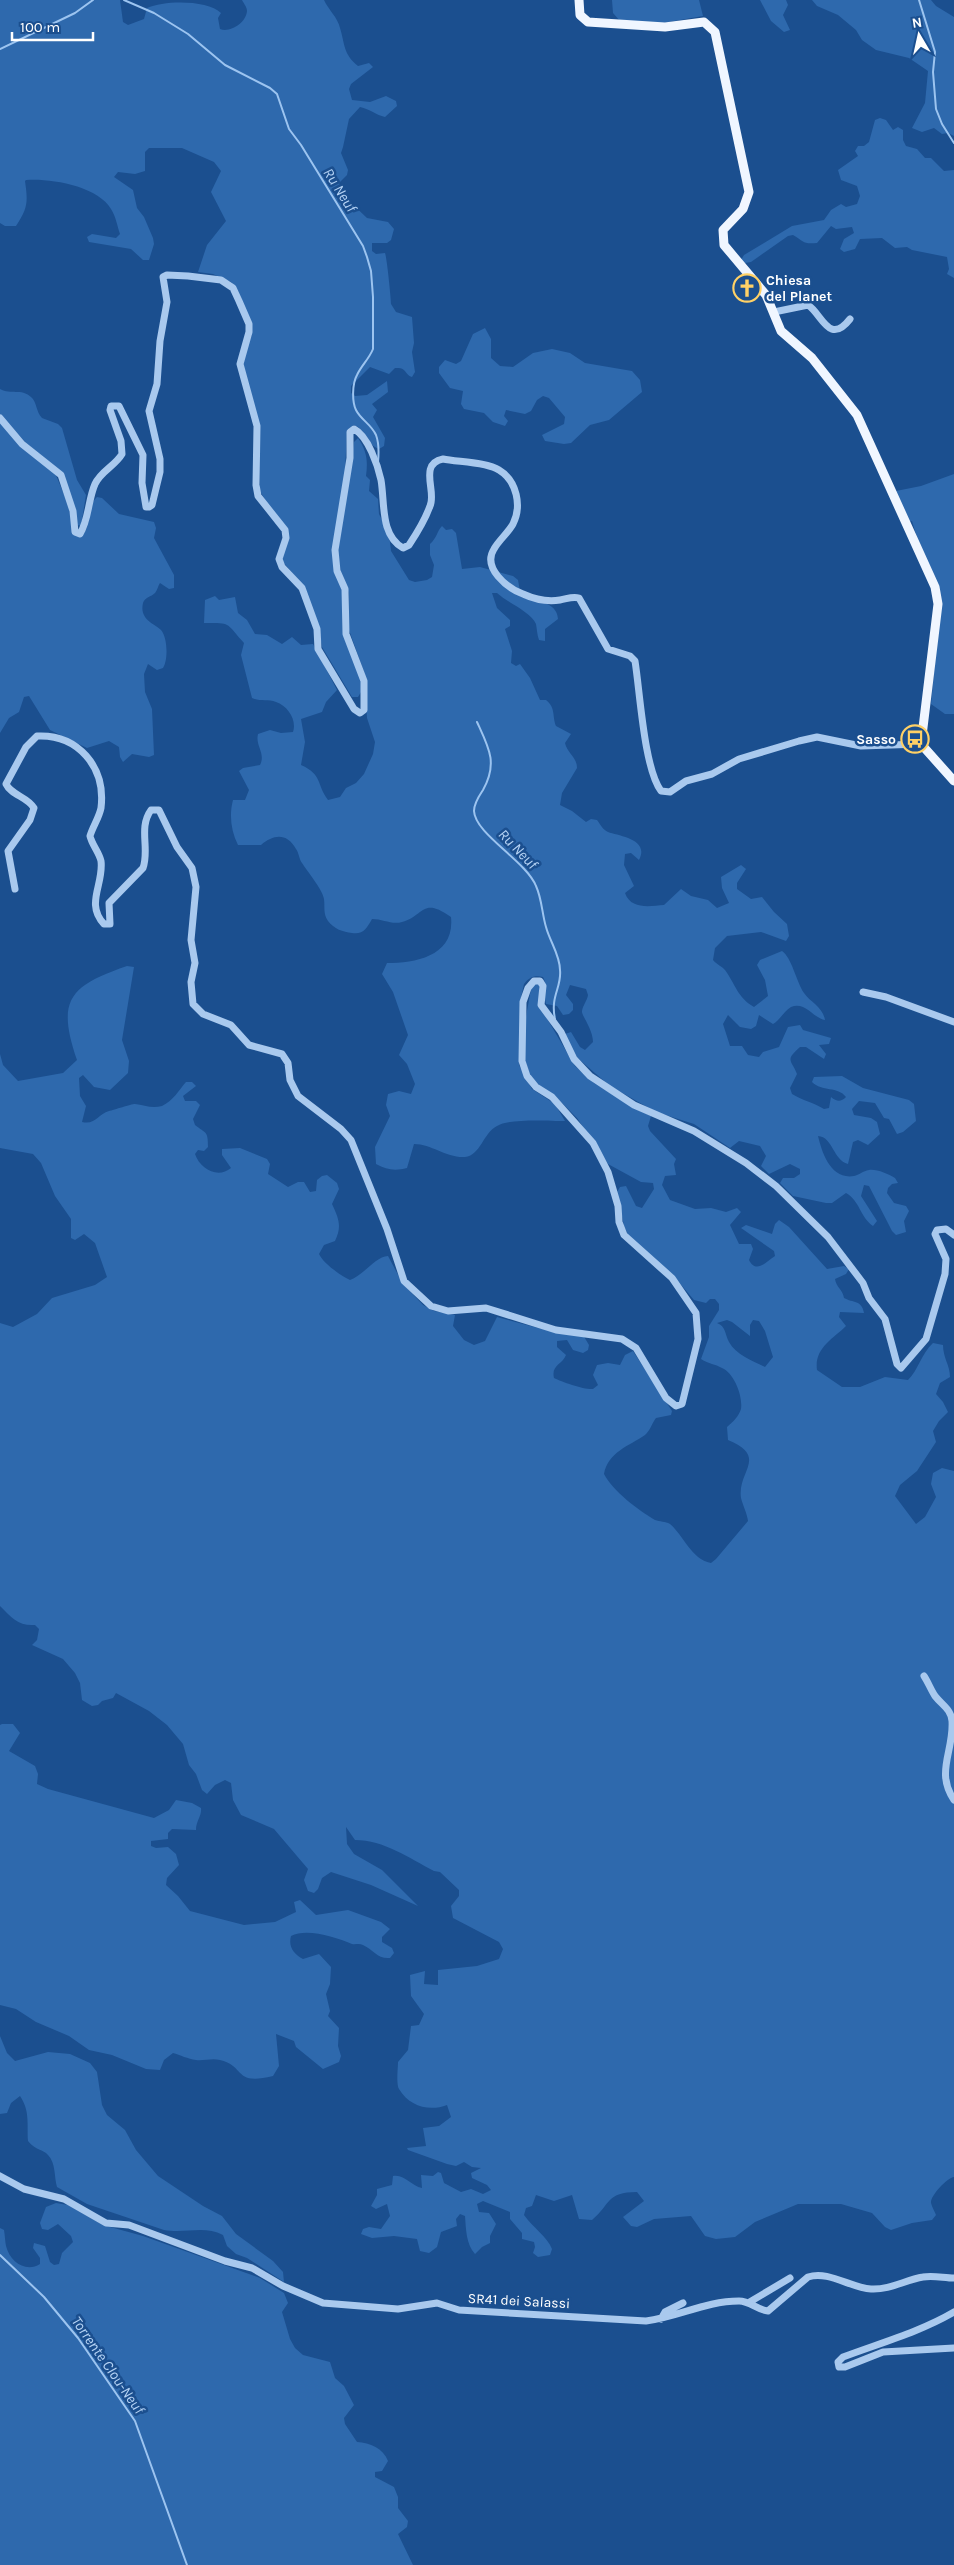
<svg xmlns="http://www.w3.org/2000/svg" width="954" height="2565" viewBox="0 0 954 2565" font-family="Karla,sans-serif">
	<rect width="100%" height="100%" fill="#1b4f8f"/>
	<!-- green -->
	<path fill="#2e69ad" fill-rule="evenodd" d="M0 0H120L123 22 128 25 144 19 147 8C165 0 208 0 221 13L218 18 220 29C230 33 246 23 247 11 247 7 244 4 242 0H324C328 9 338 18 340 28 345 44 343 54 358 66L369 63 373 67 351 84 349 89 352 100 370 102 386 96 396 101 397 106 385 117C376 115 370 109 360 107L349 119 343 147 341 153 348 170 347 175 339 183 346 198 367 218 388 222 394 229 391 240 387 243H372V251L376 254 385 253C387 258 391 299 391 304L396 312 412 317 414 343 412 352 415 372 412 377C404 374 407 367 395 368L389 374 370 367 351 386V393L355 396 367 395 387 381 388 392 372 404 377 410 373 417 385 438 384 446 379 449C367 445 366 429 354 425L347 430 345 473 333 549 342 588 343 632 361 681V692L358 697H352L322 647 318 623 302 584 282 561 281 556 288 539 260 491 259 426 243 371V358L252 335 238 291 231 282 213 274 198 272 207 245 226 221 211 192 221 171 214 162 182 148H149L145 152V171L135 174 118 172 114 177 133 190 137 208 144 217 153 238 154 244 149 260H143L131 249 89 242 87 237 92 234 116 238 120 234C117 225 116 217 111 209 98 186 50 178 26 180L25 181C28 202 28 208 16 226H5L0 223Z
		M612 0H699L703 16 657 24 620 21 613 13Z
		M760 0H786L788 5 783 15 790 30 784 32 771 21Z
		M812 0H931L936 6 954 17V136L948 133 942 134 934 128 922 132 912 128 925 103 928 71 909 58 876 50 862 40 856 30 838 15 817 6Z
		M880 118 886 120 893 130 898 127 903 130V140L906 146 917 149 925 158H931L944 171 954 170V278L947 274 949 269 947 257 912 250 907 247 895 248 882 238 860 239 855 249 844 252 840 249 844 239 854 233 852 227 836 229 831 226 817 243C802 244 805 242 793 235L788 236 751 262 745 263 741 260 744 255 792 226 824 220 831 210 841 204 846 207 857 204 860 196 857 186 841 180 838 170 858 156 855 151 858 146H864L869 142 875 120Z
		M485 328 491 339V358L500 366 513 367 533 353 552 349 570 353 585 363 632 371 640 380 642 392 609 420 590 425 571 443 564 444 545 441 542 435 564 424 565 417 549 398 543 396 537 400 531 411 525 414 506 410 504 416 508 421 505 426 493 422 484 413 464 409 461 404 463 391 450 388 439 373V367L445 360 456 364 461 361 473 334Z
		M0 389C11 395 21 388 31 397 37 402 36 412 42 418L58 424 62 428 77 480 86 495 81 526 77 525 63 473 26 443 0 414Z
		M0 422 55 473 69 506 73 534 81 536C93 527 85 507 97 497L102 498 119 514 154 522 156 528 154 538 174 575V588L169 589 160 583C158 586 157 591 155 593 151 597 145 597 143 603 139 620 155 624 161 630 168 638 168 661 163 668L157 670 148 664 144 674 145 692 152 709 154 755 149 757 132 754 123 762 120 757 119 747 109 741 87 748 50 730 29 696 24 697 19 712 9 718 0 733Z
		M358 438C367 451 368 461 366 476L370 480 369 491 378 499 379 514 389 534 391 551 409 580 415 582 427 580 432 577 434 565 430 555V544C437 538 437 531 442 526L446 530 452 529 456 533 462 569 480 567 513 576 518 580 521 597C535 601 557 601 558 619L545 629V641L539 640C537 635 537 629 536 624 531 612 508 603 497 593H492L497 608 510 620V626L505 629 512 651 511 663 516 666 520 664 530 678 540 700H546C556 708 552 716 556 726L571 734 565 743C567 753 577 757 577 768L562 793 560 805 572 811 586 822 591 819 597 820C600 824 603 830 608 832 619 836 650 839 639 860L631 853 625 854 624 865 634 886 625 893C631 910 650 906 664 905L681 889 691 896 708 900 717 908 729 903 722 888 721 877 741 865 746 869 737 883V889L751 899 762 897 774 912 787 924 789 936 786 941 761 932 727 936 715 948 713 960C717 965 722 966 725 970 736 985 737 997 754 1007L768 996 765 980 757 965 760 960 782 951C792 958 796 981 804 993 810 1002 823 1007 825 1020 813 1018 805 1001 791 1007 784 1011 780 1020 773 1024L759 1015 756 1026 751 1029 740 1027 728 1015 723 1024 730 1046H742L748 1055 759 1057 763 1052 779 1047 788 1027 800 1025 803 1030 831 1038 829 1044 819 1045 826 1054 824 1059 806 1047H800C784 1061 792 1060 797 1074L790 1088 792 1094C803 1101 813 1102 824 1109L829 1108 831 1097C837 1102 841 1102 846 1097 838 1086 822 1092 812 1082L814 1077 842 1076 863 1088 909 1100 914 1104 916 1121 903 1132 897 1134 889 1119 884 1118 875 1103 859 1101 852 1109 854 1115 871 1118 877 1122 880 1134 868 1145 858 1140 853 1142 848 1164C833 1160 833 1137 818 1136 822 1153 831 1180 854 1176 859 1175 863 1171 869 1170 877 1169 888 1174 895 1178L898 1183 892 1184 888 1188 887 1193 894 1203 906 1206 909 1211 904 1221 906 1232 896 1235 892 1231 869 1186 864 1185 861 1196 877 1221 873 1226C860 1217 860 1201 846 1193L832 1203H826L793 1196 780 1183 783 1178H794L800 1174V1169L790 1164 769 1174 761 1166 766 1156 760 1146 739 1141 730 1148 694 1124 656 1112 610 1086 574 1055 565 1034 571 1032 580 1047 585 1050 593 1042C593 1029 581 1015 582 1011 583 1005 587 1001 588 995L586 989 570 985 566 995 573 1004V1010L569 1014 563 1015 557 1006 546 1004C543 995 548 986 543 977 535 975 529 977 524 984L520 1002 519 1065 532 1089 555 1104 565 1121C549 1121 510 1118 497 1126 483 1133 481 1155 465 1157 446 1158 432 1144 414 1144L407 1168C395 1171 387 1170 376 1164L375 1147 390 1116 386 1105 388 1094 399 1091 411 1094 415 1084 407 1064 399 1055 408 1035 393 992 382 974 387 963C417 963 455 955 451 917 422 896 424 916 402 922 392 925 383 919 372 919 367 928 363 935 352 933 343 932 334 929 328 921 323 914 325 907 324 899 323 890 307 871 302 863 299 859 299 853 296 849 287 833 274 834 261 845H238C231 831 229 815 233 800H245L249 790 239 771 243 768 260 765C266 753 255 746 258 734L270 730 281 733 293 732C297 720 288 706 276 702 268 699 260 702 252 698L241 655 244 643C225 622 232 623 204 623L205 600 215 596 219 600 235 597 238 613 247 620 255 634 267 635 282 644 292 637 301 645 313 644 337 690 326 702 322 712 301 719 305 742 301 765C323 775 316 784 328 800L340 797 346 788 356 783 364 774 373 754 375 742 367 718 364 672 349 630V593L339 568 338 551 354 442Z
		M954 474V714H945L931 704 941 600 921 551 912 521 908 522 896 491 921 486Z
		M127 966 134 967 122 1040 129 1061 128 1073 110 1090 94 1087 83 1075 79 1078 80 1096 86 1106 82 1122C96 1125 98 1114 109 1111 114 1110 131 1104 135 1104 144 1105 152 1109 162 1106 173 1101 179 1090 186 1082H192L196 1086 183 1096 185 1101H196L200 1105 193 1119 195 1125C206 1134 208 1130 208 1147L204 1151 198 1150 195 1154C200 1169 218 1179 231 1168L222 1155V1149L240 1148 267 1159 270 1164 268 1174 288 1187 298 1182H304L310 1192 316 1191 317 1180 322 1176 327 1175 337 1183 339 1189 332 1204C339 1219 342 1226 335 1241L324 1245 319 1254C323 1263 341 1276 350 1280 364 1275 376 1256 388 1256L403 1284 423 1305 434 1311 455 1315 453 1326 464 1340 474 1345 485 1341 497 1317 538 1328 583 1335 589 1345 588 1350 583 1353 573 1350 567 1340 557 1341V1347L566 1355C562 1365 551 1365 554 1378 562 1382 585 1390 593 1389L598 1385 593 1375 597 1365 608 1363 620 1365 625 1355 633 1351 672 1411 671 1415 656 1418C652 1423 650 1431 645 1435 629 1446 608 1452 604 1474 613 1491 638 1510 655 1520 660 1522 665 1521 670 1524 684 1536 691 1559 711 1563L716 1559 748 1521C747 1513 743 1506 741 1498 737 1471 769 1457 728 1440L727 1427C733 1422 739 1416 741 1409 743 1396 734 1373 722 1368 715 1364 709 1364 701 1359L709 1337V1326L719 1310V1304L715 1299H710L706 1303 694 1300 671 1273 629 1237 624 1226 617 1192 620 1187 626 1186 636 1206 642 1208 654 1189 653 1183 641 1182 608 1164 577 1118 555 1096 541 1087 530 1075 525 1060V1022L531 989 535 984H539V1005L575 1066 594 1083 638 1110 651 1116 648 1126 650 1131 676 1159 674 1164 676 1175 665 1176 662 1185 670 1200 695 1209 711 1208 726 1212 737 1208 741 1212 730 1225 739 1244H751L753 1249 749 1260C756 1274 766 1262 775 1256L774 1251 741 1228 746 1225 772 1234 775 1224 779 1220 789 1227 827 1269 844 1266 849 1269 846 1274 835 1279C836 1287 843 1290 844 1298 853 1303 862 1300 864 1313L840 1312 839 1317 846 1326C833 1339 814 1348 817 1370L842 1387H860L885 1377 908 1380C919 1369 921 1354 933 1343L943 1345C943 1358 950 1365 950 1377L940 1383 936 1394 943 1402 948 1412 939 1421 933 1431 936 1442 917 1471 900 1485 895 1496 916 1524 925 1517 936 1497 931 1484 933 1473 942 1468 954 1471V2177C947 2178 930 2196 931 2203 932 2207 935 2212 936 2215L932 2220 912 2223 891 2230 885 2227 872 2213 841 2204H798L755 2222 735 2237 716 2239 705 2236 691 2216 654 2219 637 2227 631 2226 623 2217 644 2201 637 2192C606 2192 611 2204 592 2220L579 2219 572 2195 554 2201 536 2195 532 2206 526 2208 524 2215C532 2227 547 2236 552 2249L550 2255 538 2257 533 2253 535 2247 534 2242 522 2239V2233L510 2219V2212L483 2201 477 2204 479 2212 489 2213 496 2224 490 2236V2243L482 2247 475 2254C466 2244 466 2229 465 2216L460 2214 456 2219 457 2226 441 2232 437 2247 429 2253 420 2251 417 2239 394 2236 372 2238 361 2234 363 2229 369 2227 381 2229 390 2216 387 2204 376 2209 371 2206 377 2195V2189L392 2185 393 2176C405 2174 411 2186 422 2188L421 2175 433 2176 438 2172 441 2173 444 2183 461 2192 471 2189 483 2194 491 2190 487 2185 472 2178 471 2173 481 2168 472 2167 464 2162 456 2166 447 2164 408 2150 407 2148 426 2146 423 2128 439 2126 451 2117 447 2105C429 2112 409 2106 399 2089 396 2084 398 2068 398 2062L408 2050 411 2026 419 2025 424 2014 411 1996 410 1975 425 1971 424 1984 438 1985V1970L477 1966 499 1959 503 1949 499 1942 453 1918 451 1906 459 1896V1890L440 1872 434 1871C409 1858 384 1840 355 1840L346 1827 347 1844 354 1854 382 1870 418 1906 371 1885 331 1872 322 1878 318 1889 314 1893 308 1891 304 1880 308 1869 274 1829 241 1815 233 1800 231 1783 225 1780 215 1785 207 1794 202 1790 196 1774 189 1765 183 1744 167 1725 149 1711 116 1693 113 1698 102 1701 98 1705 92 1706 82 1700 80 1683 75 1673 63 1659 32 1645 37 1640 39 1629 35 1625C18 1626 12 1618 0 1606V1323L13 1327 37 1314 52 1298 95 1285 107 1277 95 1243 84 1234 75 1240 71 1238V1219L55 1196 41 1163 33 1154 0 1148V1054L3 1065 18 1081 63 1073 77 1060C56 999 70 986 127 966ZM727 1320 732 1322 750 1336V1325L753 1320 759 1321 765 1331 773 1357 765 1367C753 1361 736 1355 729 1342 725 1335 726 1326 717 1323Z
		M2 1724H13L20 1733 9 1751 35 1766 38 1774 37 1784 48 1789 154 1818 169 1810 176 1800 192 1803 201 1808C202 1816 196 1821 196 1830L172 1829 168 1833V1839L151 1841V1846L156 1848 168 1847 176 1854 179 1865 167 1878 166 1885 178 1896 190 1911 244 1925 275 1922 296 1912 294 1902 300 1900 316 1915 348 1910 381 1922 390 1929 382 1937V1942L392 1948 394 1953 390 1958C377 1959 374 1950 363 1945 359 1943 355 1945 352 1944 335 1937 307 1928 291 1936 288 1947 294 1954 303 1959L319 1954 331 1967 330 1984 326 1994 330 2011 328 2016 339 2028 338 2046 341 2056 339 2062 323 2069 296 2047 294 2041 276 2034 279 2066 273 2076C233 2086 246 2066 220 2060 212 2058 203 2061 196 2060 188 2059 180 2055 173 2053L164 2060 160 2070 146 2069 112 2055 89 2050 69 2036 36 2022 16 2009 0 2005V1725Z
		M0 2036 7 2053 15 2061 48 2052 70 2054 90 2063 97 2072 102 2105 107 2115 125 2130 136 2150 158 2176 203 2206 222 2216 236 2234 273 2261 283 2272 284 2282 247 2258 236 2254 227 2246 223 2235C204 2225 185 2234 164 2230L87 2204 57 2187C54 2177 56 2163 48 2155 43 2149 36 2151 28 2141 27 2123 30 2111 20 2096L11 2103 7 2113 0 2114Z
		M56 2203 68 2205 103 2225 143 2236 260 2278 284 2293 288 2303 282 2312 290 2339 295 2348 303 2355 330 2362 335 2378 344 2386 354 2405 344 2418 345 2424 357 2442C370 2443 383 2448 388 2461L382 2471 375 2472V2477L394 2487 398 2497V2508L408 2521 407 2527 398 2534 413 2565H0V2228L4 2230C5 2236 5 2241 6 2246 10 2262 26 2273 40 2264V2258L33 2248 34 2243 45 2246 50 2262 54 2265 59 2264 62 2253 73 2242 71 2236 58 2224 48 2230 42 2229 40 2223 46 2207Z"/>
	<g fill="none" stroke-linecap="round" stroke-linejoin="round">
		<!-- stream -->
		<path stroke="#9cc4f0" stroke-width="2" d="M124 0 154 13 188 34 225 65 270 88 277 94 289 129 301 145 363 246 367 257 371 271 373 297V349C369 359 361 366 357 375 352 384 352 402 356 410 361 420 371 424 376 435 379 443 379 452 378 462
			M919 0 935 52 933 72 936 109 942 124 954 143
			M0 49 75 13 93 0
			M477 722C489 748 498 763 483 790 479 796 474 803 474 811 475 834 526 861 536 886 542 899 542 914 546 927 550 942 560 955 560 970 562 987 550 996 555 1019
			M0 2255 44 2297 78 2338 135 2421 187 2565"/>
		<!-- minor -->
		<path stroke="#a9c9ee" stroke-width="7" d="M774 312 808 305C822 314 829 346 850 319
			M0 418 22 444 61 475 73 511 75 532 80 534C89 519 88 500 95 484 101 471 115 466 122 454L121 441 110 410 111 406H119L143 455 142 483 146 507H149L152 505 160 472V459L149 411 157 384 160 341 167 302 163 277 167 275 188 276 221 280 233 288 239 301 249 324V332L240 364 257 426 256 485 258 496 285 530 286 538 279 559 282 567 302 588 317 629 318 649 354 709 360 713 364 710V681L346 634 345 589 337 571 335 550 350 458V432L354 429C368 436 378 466 381 480 385 503 380 535 403 548L409 545C417 533 425 520 430 506 437 492 418 464 443 459 457 462 487 462 499 470 517 481 522 506 513 524 508 533 499 540 494 549 482 568 507 588 523 594 534 599 548 602 560 600 567 599 572 596 579 598L608 649 630 656 635 661C640 692 644 768 661 791L670 792 686 781 712 774 739 759 799 741 817 737 861 746 921 744
			M15 889 8 851 30 820 34 808C28 797 11 795 6 784L26 747 37 736C78 734 106 767 101 808 99 818 93 826 90 836 92 845 99 852 101 861 104 884 85 904 104 924H110L109 903 143 868C150 849 138 828 151 810H159L177 847 192 868 196 887 191 940 195 963 191 982 193 1004 203 1014 231 1025 249 1045 282 1054 288 1063 290 1080 298 1096 341 1129 351 1140 387 1229 404 1281 431 1306 448 1311 486 1308 556 1330 622 1339 636 1348 666 1398 676 1406 682 1404 683 1400 698 1339 696 1313 672 1278 624 1235 619 1222 618 1206 608 1172 593 1143 552 1097 536 1087 527 1076 522 1061 523 1002 528 988 534 981H540L543 986 541 1005 561 1032 574 1059 590 1076 634 1105 694 1131 746 1163 776 1186 828 1237 863 1283 869 1298 885 1319 897 1364 901 1368 926 1339 945 1274 946 1259 935 1234 937 1230 946 1229 954 1235
			M863 992 886 997 954 1022
			M924 1676C928 1682 931 1690 935 1696 942 1705 951 1709 952 1721 954 1751 935 1772 954 1800
			M0 2176 24 2189 64 2199 106 2223 129 2225 225 2261 252 2268 283 2286 323 2303 398 2309 437 2303 459 2310 646 2321C678 2317 706 2301 739 2301 750 2301 757 2310 768 2311L808 2277C828 2270 851 2288 871 2289 890 2290 905 2280 923 2277 933 2275 944 2278 954 2278
			M748 2303 790 2278
			M954 2312C920 2332 880 2343 843 2357L838 2362 839 2367H845L883 2352 954 2348
			M661 2319 665 2312 683 2303"/>
		<!-- major -->
		<path stroke="#f0f6ff" stroke-width="9" d="M579 0 580 15 588 22 665 27 704 22 715 32 749 192 743 209 723 230 724 245 766 295 781 331 812 358 857 415 935 587 938 604 921 744 954 781"/>
	</g>
	<!-- icons -->
	<defs>
		<g id="church-ring" transform="scale(1.4375)"><circle r="9.5" fill="#1b4f8f" stroke="#ffd166" stroke-width="1.5"/><path d="M-1.2-6h2.4v3.5h3.3v2.4h-3.3V6h-2.4V-.1h-3.3v-2.4h3.3Z" fill="#ffd166"/></g>
		<g id="bus-ring" transform="scale(1.4375)"><circle r="9.5" fill="#1b4f8f" stroke="#ffd166" stroke-width="1.5"/><path d="M-5-6H5V4H4V6H2V4H-2V6H-4V4H-5ZM-3.5-4V0h7V-4ZM-3.5 1.2v1.5H-2V1.2ZM2 1.2v1.5H3.5V1.2Z" fill="#ffd166"/></g>
	</defs>
	<g fill-rule="evenodd">
		<use href="#church-ring" x="747" y="288"/>
		<use href="#bus-ring" x="915" y="739"/>
	</g>
	<g text-anchor="middle" dominant-baseline="central" stroke-width="5" stroke-linejoin="round" paint-order="stroke">
		<!-- poi labels -->
		<g font-size="14" font-weight="bold" fill="#fff" stroke="#1b4f8f" text-anchor="start">
			<text x="766" y="280">Chiesa<tspan x="766" dy="16">del Planet</tspan></text>
			<text x="896" y="739" text-anchor="end">Sasso</text>
		</g>
		<!-- street labels -->
		<g font-size="14" fill="#fff" stroke="#1b4f8f">
			<text transform="translate(519 2301) rotate(3)">SR41 dei Salassi</text>
		</g>
		<!-- water labels -->
		<g font-size="15" font-style="italic" fill="#b5d3f5" stroke="#1b4f8f">
			<text transform="translate(340 190) rotate(58)">Ru Neuf</text>
			<text transform="translate(518 849) rotate(46)">Ru Neuf</text>
			<text transform="translate(108 2365) rotate(55)">Torrente Clou-Neuf</text>
		</g>
	</g>
	<!-- north arrow -->
	<g transform="translate(919 35) rotate(351)" stroke="#1b4f8f" stroke-width="4" paint-order="stroke">
	<path d="M0-4L9 19L0 12L-9 19Z" fill="#ffffff"/>
	<text y="-8" font-size="14" font-weight="bold" text-anchor="middle" fill="#ffffff">N</text>
	</g>
	<!-- scale -->
	<path d="M12 32v8h81v-8" fill="none" stroke="#ffffff" stroke-width="2.5"/>
	<text x="20" y="32" font-size="15" fill="#ffffff" stroke="#1b4f8f" stroke-width="4" paint-order="stroke">100 m</text>
</svg>
